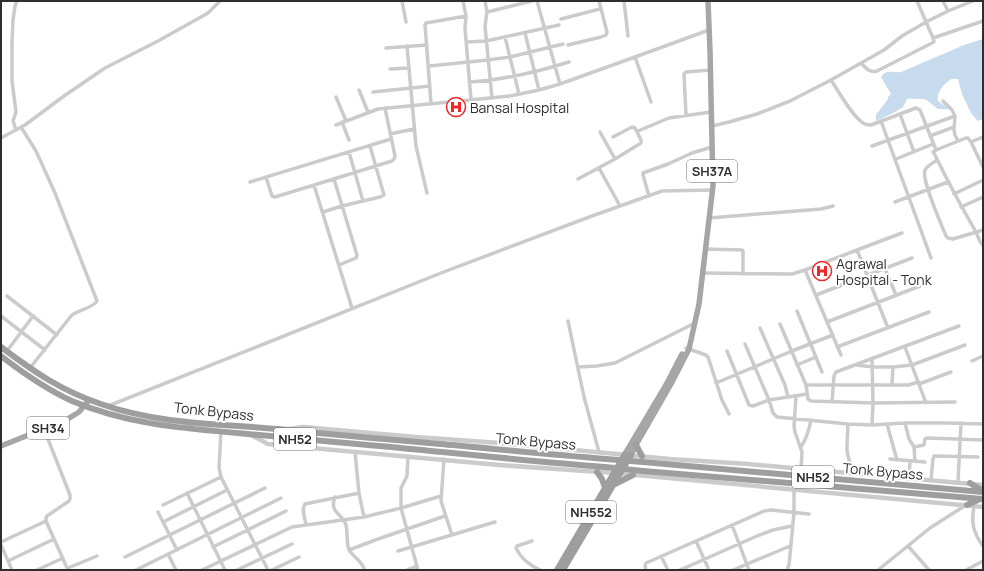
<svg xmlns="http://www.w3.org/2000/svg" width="984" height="571" viewBox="0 0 984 571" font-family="Manrope,sans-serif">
	<rect width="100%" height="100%" fill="#fff"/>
	<!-- water -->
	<path fill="#c6dbed" d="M983 39V119L978 121 971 113 962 94 958 79H951C944 84 936 92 938 101L948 108V109H938C929 103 928 98 917 99 913 99 911 98 907 99L903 107 895 112 876 121V115L888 99V97L891 94 881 77C886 69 894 73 901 72L964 45Z"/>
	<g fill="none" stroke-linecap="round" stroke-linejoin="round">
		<!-- minor -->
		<path stroke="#cbcbcb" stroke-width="3.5" d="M402 1 406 22
			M463 1 466 16 465 28 471 100
			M485 1 487 12 485 26 492 98
			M537 1 560 84
			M624 1 628 36
			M943 1 948 11
			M487 12 532 1
			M561 19 600 9
			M525 33 539 90
			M505 37 519 94
			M933 38 983 21
			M466 42 486 41 559 25
			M568 45 601 37 606 35 607 32 599 1
			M407 46 416 146 427 193
			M386 48 427 45
			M635 57 651 102
			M861 63C866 68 869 73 877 71L934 42 933 38 917 1
			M429 66 488 60 510 57 563 44
			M390 69 409 68
			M831 80C838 90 854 120 865 124 867 125 868 125 871 125L916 108 920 110 936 150 933 152 934 153C947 180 961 206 976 232 978 236 979 242 983 245
			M469 82C503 80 537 72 569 62
			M359 90 368 112
			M373 92 430 86
			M336 97 346 121
			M943 101 952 110 955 116 954 130 955 135 958 141
			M431 103 425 25 426 23 466 16
			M900 114 914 152
			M686 115 684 74 686 72 711 70
			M881 121 931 258
			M342 122 349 140
			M336 125 378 109 510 96 539 90 560 84 635 57 709 30
			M712 126 729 122 757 114 790 101 831 80 884 50 902 36 926 22 948 11 973 1
			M21 127 36 151 55 193 97 301C93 308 78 310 71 316L30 368
			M16 130 13 121 16 112 12 81V42L13 20 15 6 17 1
			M600 132 615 159
			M390 134 414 129
			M930 136 954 127
			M613 137 632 127 635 128 637 132
			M1 138 25 125 64 96 105 68 158 41 208 13 220 1
			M971 142 983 137
			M872 146 955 116
			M936 150 966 138H968L971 142 983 167
			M349 152 363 201
			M896 159 933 144
			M937 160C933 163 927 166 925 170 921 180 942 225 946 236L948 238 953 239 983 230
			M599 168 620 206
			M266 177 272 196 275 197 392 161 394 159 395 156 385 108
			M334 179 357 255 356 258 339 265
			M578 179 615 159 641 143V140L637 132 638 131 669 118 711 112
			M250 182 391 139
			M314 185 352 308
			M954 194 983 180
			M649 196 643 175V173L668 164 692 153 712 147
			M895 202 948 182
			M961 207 983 197
			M323 212 342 206 380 197 384 195 370 146
			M709 218 821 209 833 206
			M705 249 742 250 743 251V274
			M857 250 888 328
			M885 269 896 295
			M805 270 841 355
			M702 273 792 274 805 270 857 250 902 233
			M816 295 912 258
			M7 296 57 335
			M797 311 822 372
			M1 316 45 350
			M568 321 584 397 599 452
			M827 322 920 286
			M780 324 806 385 808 399 811 401 873 403 955 402
			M760 328 785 385 788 397
			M745 344 769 400 773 413 777 417 848 424 872 425 905 423H947L983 424
			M837 347 929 312
			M905 347 926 403
			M686 348 706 355 708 357 722 400 729 414
			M7 351 33 316
			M727 351 749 405 753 406 769 400 807 394
			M972 361 983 356
			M797 365 816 357
			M856 365 873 367H893L912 365 965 345
			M578 367 597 366 615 363 695 323
			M716 383 792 351 833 335
			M919 384 951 372
			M806 385H909L918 382
			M892 385 893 367
			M796 396 794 426 795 432 802 452 801 469
			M832 402 834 376 836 372 959 326
			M108 406 274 340 441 273 592 216 662 191 712 190
			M905 423 909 439 914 447 915 461
			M848 424 847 446V451L850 464 849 473
			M887 424 897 460
			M872 425 873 403 872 359
			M44 429 70 495V499L69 501 47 516 46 518V521L68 570
			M221 432 219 467 221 477 268 570
			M801 447C807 438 809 430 811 420
			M914 447 924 445 925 439 928 438 983 440
			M355 452 359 493 364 517
			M408 456 407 476 401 488V508L418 570
			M444 459 441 501 452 535
			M890 459 925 462
			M909 479 910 461
			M931 480 933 459 934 456 978 457
			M958 482 961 423
			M187 493 225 570
			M335 497C329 513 342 513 346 525 348 533 346 542 349 550 352 555 356 557 360 562 362 564 363 567 365 570
			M163 505 221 477
			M974 506C971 523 973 532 983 546
			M158 512 177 550
			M163 522 227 490
			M306 525C305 518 301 509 305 504L359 493
			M732 525 749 570
			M532 541 517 546 516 548C521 559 529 565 540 570
			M696 541 709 570
			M1 542 46 521
			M1 545 12 570
			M908 546 929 570
			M213 547 286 511
			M349 550 378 539 445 516
			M398 551 495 522
			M168 554 176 570
			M661 556 668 570
			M125 557 265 488
			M8 561 54 539
			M68 568 97 556
			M37 570 63 558
			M136 570 281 498
			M202 570 292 527 364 517 401 508 441 496
			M237 570 292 544
			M272 570 299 557
			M407 570 417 566
			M646 570 645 566 646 563 764 511 771 510 809 514
			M680 570 757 536 773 530 792 526
			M733 570 790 546
			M787 570 789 565 794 513V490
			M878 570 930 528 966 505
			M966 570 983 561"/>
		<!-- tertiary -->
		<path stroke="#cbcbcb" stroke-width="4.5" d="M289 429 303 427 416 437 500 443 670 459 748 464 983 485
			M253 436 268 444 499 465 614 473 983 507"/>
		<!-- primary -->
		<path stroke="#a6a6a6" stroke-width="5.5" d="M1 446 66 420 79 412 89 400
			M625 454 666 385 682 354
			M631 455 636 445 671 384 689 349 699 304 713 186 710 51 708 1"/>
		<!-- trunk -->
		<path stroke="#9e9e9e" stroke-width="6" d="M1 347C34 372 62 391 101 404 157 424 219 424 278 429 336 435 395 440 453 445 504 450 555 455 606 459
			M1 356C23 373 46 389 72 401 127 424 179 428 237 433 281 437 324 441 368 445 447 452 526 461 605 467
			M636 445 642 456
			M643 462 983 492
			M643 471 983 499
			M597 472 602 479 605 488
			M970 483 981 490
			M613 485 633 475
			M967 505 980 499
			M557 570 625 454
			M563 570 631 455"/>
		<!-- trunk-bridge -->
		<path stroke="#9e9e9e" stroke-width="6" d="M606 459 643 462
			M605 467 643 471"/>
	</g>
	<!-- icons -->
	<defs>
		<g id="hospital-ring" transform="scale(1)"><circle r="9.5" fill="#fff" stroke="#ee2728" stroke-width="1.5"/><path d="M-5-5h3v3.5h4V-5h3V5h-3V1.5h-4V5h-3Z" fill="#ee2728"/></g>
	</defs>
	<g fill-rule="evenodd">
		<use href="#hospital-ring" x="456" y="107"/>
		<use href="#hospital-ring" x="822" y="271"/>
	</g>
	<g text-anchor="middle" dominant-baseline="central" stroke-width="4" stroke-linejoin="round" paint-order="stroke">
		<!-- shield labels -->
		<g fill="#fff" stroke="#6d6d6d" stroke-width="1">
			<rect x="687" y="160" width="50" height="22" rx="3"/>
			<rect x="27" y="417" width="42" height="22" rx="3"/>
			<rect x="274" y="428" width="42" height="22" rx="3"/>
			<rect x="792" y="466" width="42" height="22" rx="3"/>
			<rect x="566" y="501" width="50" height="22" rx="3"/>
		</g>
		<g font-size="13" font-weight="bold" fill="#2e2e2e">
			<text x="712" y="171">SH37A</text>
			<text x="48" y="428">SH34</text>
			<text x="295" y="439">NH52</text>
			<text x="813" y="477">NH52</text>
			<text x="591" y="512">NH552</text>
		</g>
		<!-- poi labels -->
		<g font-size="14" fill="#2e2e2e" stroke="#fff" text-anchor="start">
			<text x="470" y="107">Bansal Hospital</text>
			<text x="836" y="263">Agrawal<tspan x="836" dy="16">Hospital - Tonk</tspan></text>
		</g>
		<!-- street labels -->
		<g font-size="14" fill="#2e2e2e" stroke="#fff">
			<text transform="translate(214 411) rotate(6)">Tonk Bypass</text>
			<text transform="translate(536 441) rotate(5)">Tonk Bypass</text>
			<text transform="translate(883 471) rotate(5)">Tonk Bypass</text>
		</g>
	</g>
	<!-- border -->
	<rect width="984" height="571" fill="none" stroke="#2e2e2e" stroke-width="4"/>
</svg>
